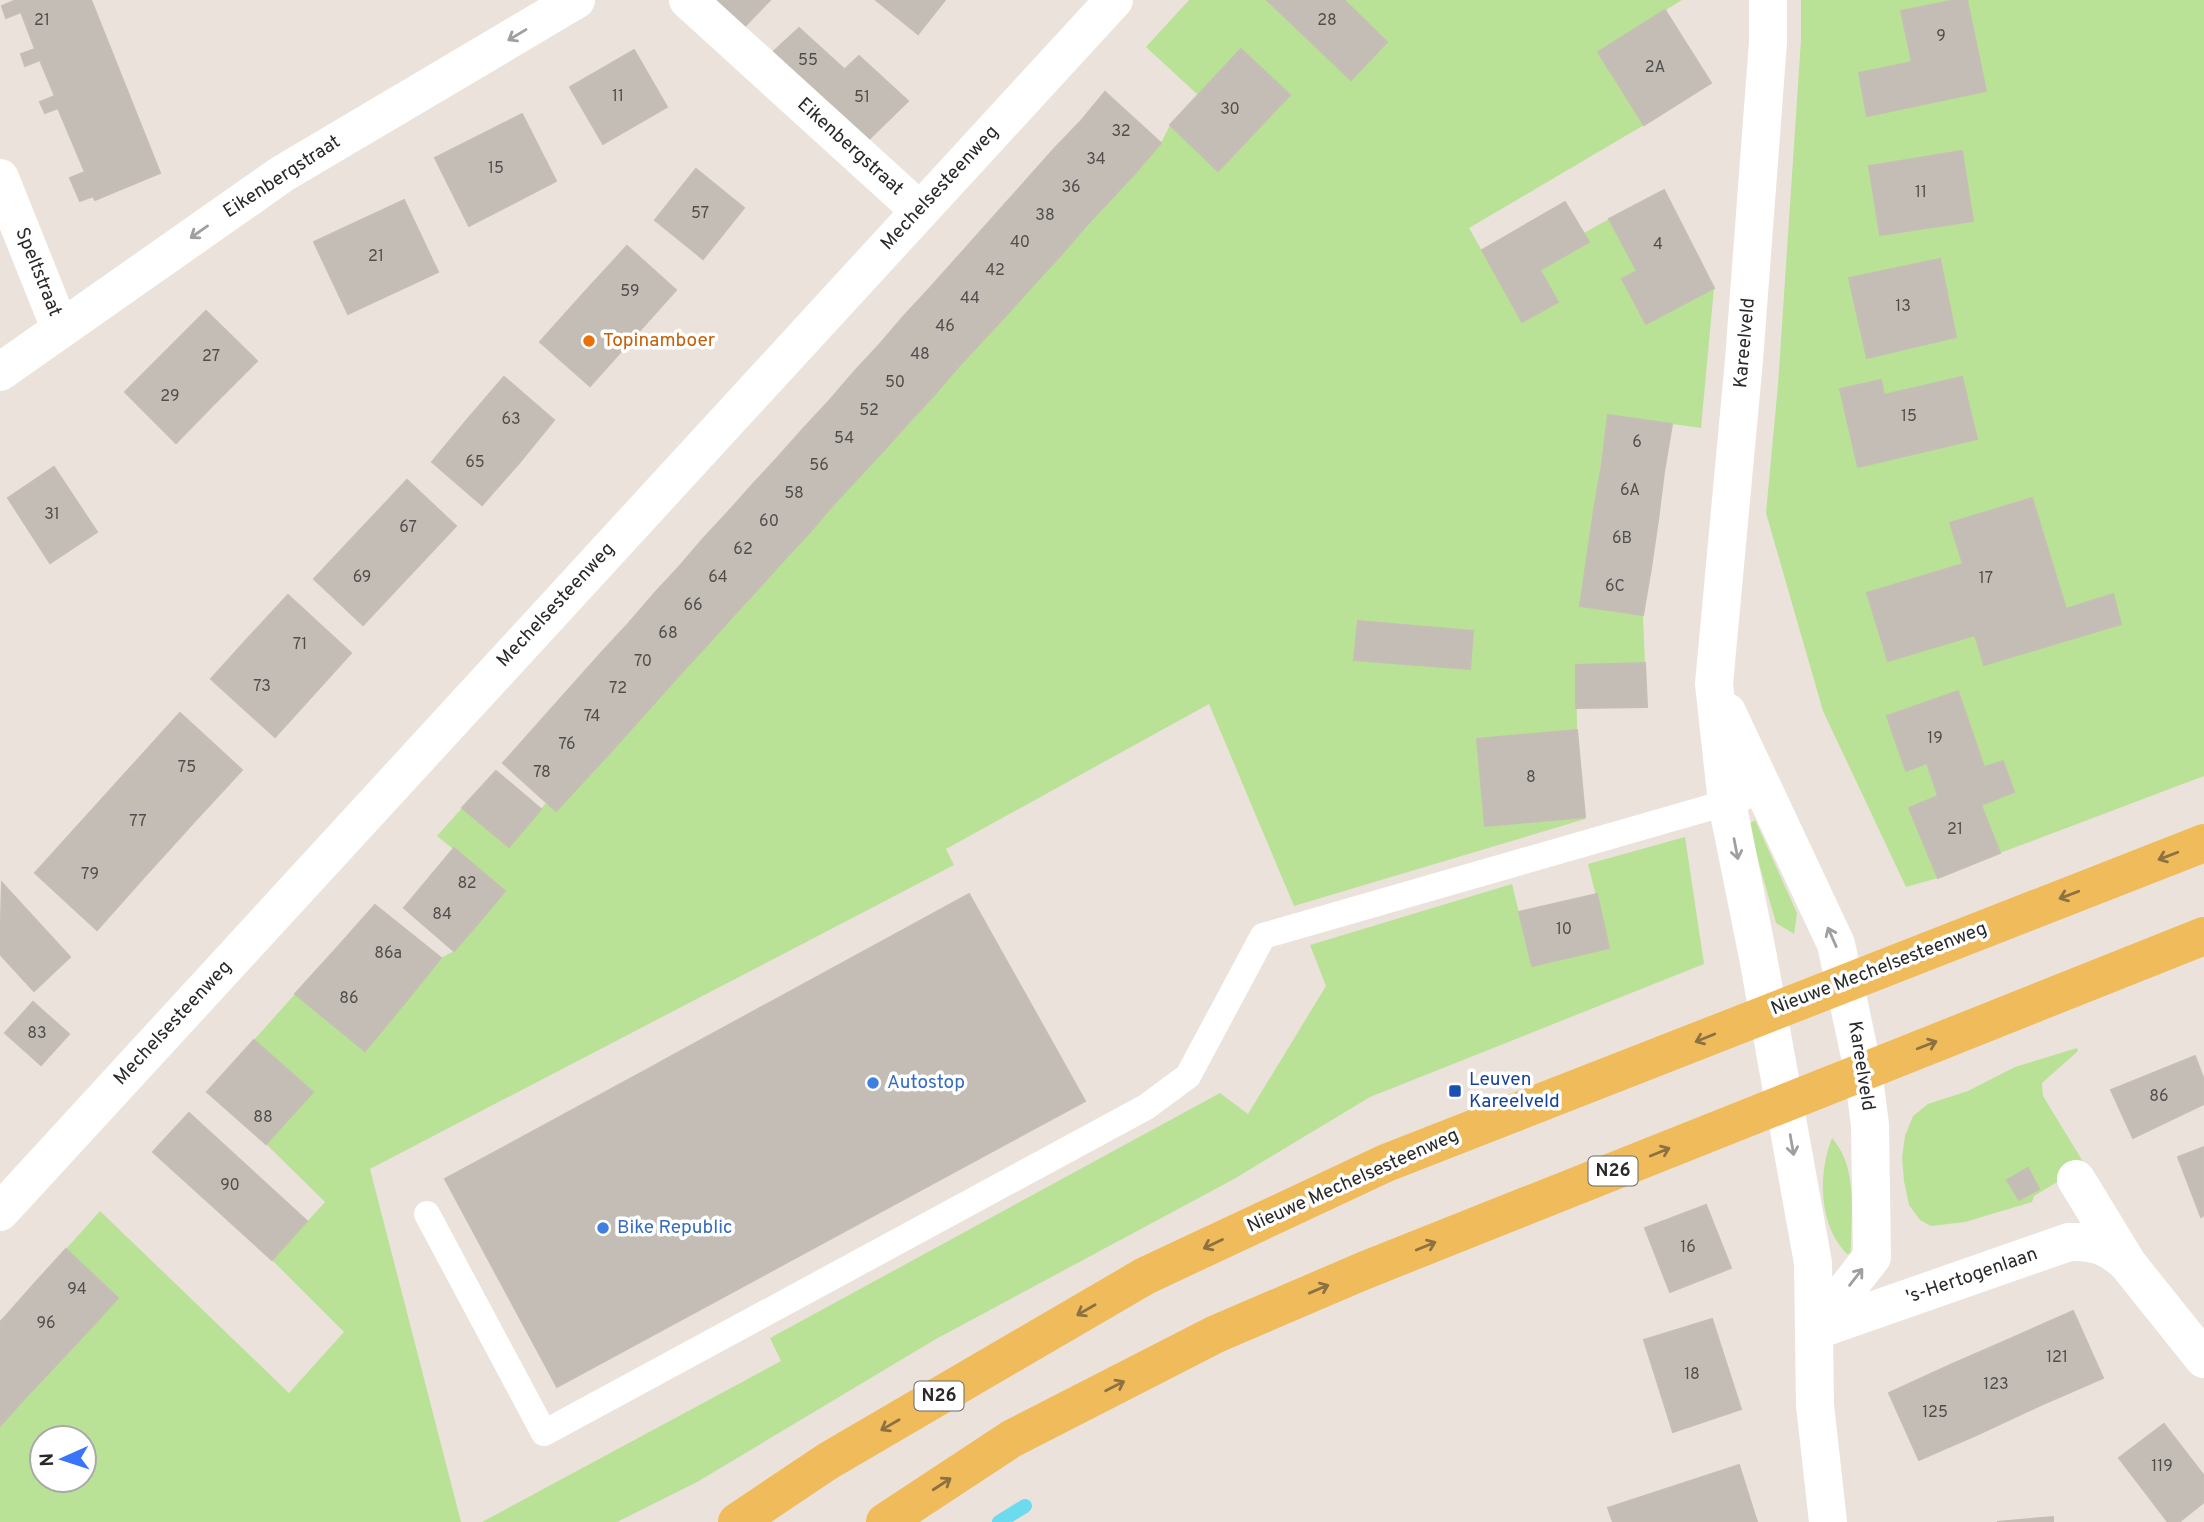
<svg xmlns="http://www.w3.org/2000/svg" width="2204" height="1522" viewBox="0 0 2204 1522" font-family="Overpass,sans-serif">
	<rect width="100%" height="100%" fill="#ebe2db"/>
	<!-- green -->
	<path fill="#b9e297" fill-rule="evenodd" d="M1189 0H1267L1351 80 1387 42 1344 0H1682L1598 52 1644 125 1469 228 1522 322 1558 302 1540 270 1588 243 1584 233 1609 219 1637 271 1623 279 1646 324 1714 288 1701 428 1608 415 1580 606 1643 615 1645 663 1576 665 1577 730 1477 740 1485 826 1585 817V819L1294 906 1209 704 946 849 954 865 370 1169 461 1522H0V1426L118 1298 66 1249 100 1211 289 1393 344 1332 272 1260 325 1202 266 1144 313 1091 254 1040 295 994 366 1051 441 958 454 951 505 891 437 836 462 808 509 847 546 803 556 811 1137 171 1161 143 1170 125 1218 171 1289 95 1242 49 1198 95 1146 47ZM42 1438H84V1480H42Z
		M1801 0H1955L1912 62 1859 73 1868 116 1986 91 1967 0H2204V776L2000 853 1981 805 2014 792 2003 761 1984 767 1958 692 1888 716 1906 770 1927 763 1938 796 1910 808 1938 878 1906 887 1823 711 1766 513 1778 385 1801 40ZM1869 166 1973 220 1880 235ZM1939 259 1956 337 1849 278ZM1962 377 1976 439 1840 389 1881 380 1884 395ZM2032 498 2066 609 2112 594 2121 624 1984 665 1975 635 1888 661 1867 593 1963 564 1950 523Z
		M1755 820 1797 913 1794 934 1776 923 1748 825Z
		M1685 837 1704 964 1370 1097 1234 1179 936 1339 697 1482 617 1522H482L781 1361 770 1338 1220 1093 1248 1114 1326 986 1310 945 1512 884 1532 966 1609 948 1588 864Z
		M2077 1048 2078 1051 2042 1083 2043 1096 2085 1165 2034 1196 2032 1202 1965 1222 1931 1226 1920 1220 1909 1205 1904 1181 1902 1157 1905 1136 1913 1116 1928 1104 1968 1091 2015 1067Z
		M1832 1138C1858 1168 1851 1210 1851 1247L1850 1253 1847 1254C1818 1225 1818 1173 1832 1138Z"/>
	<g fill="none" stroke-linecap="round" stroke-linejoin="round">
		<!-- stream -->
		<path stroke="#6ddbee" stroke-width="14" d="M999 1522 1025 1506"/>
	</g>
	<!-- building -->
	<path fill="#c4bdb6" stroke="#c6beb4" stroke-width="2" d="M16 0H91L160 173 95 200 93 196 80 201 70 178 85 172 58 108 45 113 40 102 55 96 40 60 25 66 21 54 35 49 21 12 6 18 2 6Z
		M713 0H770L744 27Z
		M876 0H945L918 34Z
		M1267 0H1344L1387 42 1351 80Z
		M1955 0H1967L1986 91 1867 116 1859 73 1912 62 1901 11Z
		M1665 10 1711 83 1644 125 1598 52Z
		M799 28 844 69 817 95 772 53Z
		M1241 49 1290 95 1218 171 1170 125Z
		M634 50 667 107 603 144 570 87Z
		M859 56 908 101 867 141 817 95Z
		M1105 92 1161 143 1137 171 1081 121Z
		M522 114 556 181 469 226 435 158Z
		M1081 121 1137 171 1111 199 1055 148Z
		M1055 148 1111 199 1085 227 1030 176Z
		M1962 151 1973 221 1880 235 1869 166Z
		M696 169 744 208 703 259 655 220Z
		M1030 176 1085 227 1061 255 1005 204Z
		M1664 190 1714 288 1646 324 1622 279 1637 271 1609 219Z
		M404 200 438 272 348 314 314 242Z
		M1565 202 1589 242 1540 270 1558 302 1522 322 1482 250Z
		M1005 204 1061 255 1035 283 980 232Z
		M980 232 1035 283 1011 310 955 260Z
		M627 246 676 290 633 338 583 294Z
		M1940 259 1956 337 1867 358 1849 278Z
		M955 260 1011 310 985 338 930 288Z
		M930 288 985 338 959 366 904 316Z
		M583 294 633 338 590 386 540 342Z
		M206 311 257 361 216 402 165 352Z
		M904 316 959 366 935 394 880 344Z
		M880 344 935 394 909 422 854 372Z
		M165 352 216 402 176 443 125 392Z
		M854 372 909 422 884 450 830 400Z
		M504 377 554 420 519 463 467 420Z
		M1962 377 1977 439 1858 467 1840 389 1881 380 1884 395Z
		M830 400 884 450 859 477 804 428Z
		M1608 415 1672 424 1664 472 1602 463Z
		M467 420 519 463 482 505 432 462Z
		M804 428 859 477 833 505 779 456Z
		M779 456 833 505 809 533 754 483Z
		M1602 463 1664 472 1658 520 1594 510Z
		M54 467 97 532 50 563 8 498Z
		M407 480 456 526 409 576 360 530Z
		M754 483 809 533 783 561 729 511Z
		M2032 498 2066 609 2113 594 2121 624 1984 665 1975 635 1888 661 1867 593 1963 564 1950 523Z
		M1594 510 1658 520 1651 568 1587 558Z
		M729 511 783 561 758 589 703 539Z
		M360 530 409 576 363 625 314 579Z
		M703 539 758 589 733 616 679 567Z
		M1587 558 1651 568 1643 615 1580 606Z
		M679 567 733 616 707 645 653 595Z
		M288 595 351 653 313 695 250 636Z
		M653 595 707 645 682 672 629 623Z
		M1358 621 1473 631 1470 669 1354 660Z
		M629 623 682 672 657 700 603 651Z
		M250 636 313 695 275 737 211 679Z
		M603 651 657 700 632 728 578 679Z
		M1645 663 1647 707 1576 708V665Z
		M578 679 632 728 607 756 553 707Z
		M1958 691 1984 767 1934 784 1927 763 1906 771 1887 716Z
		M553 707 607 756 581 784 528 735Z
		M180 713 242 770 193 823 131 767Z
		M1577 730 1585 817 1485 826 1477 739Z
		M528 735 581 784 556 811 503 763Z
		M2003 761 2014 792 1981 805 2000 853 1938 878 1909 808 1938 796 1934 784Z
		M131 767 193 823 145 876 83 820Z
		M496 771 541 809 509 847 462 808Z
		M83 820 145 876 97 930 35 873Z
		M454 848 505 891 480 921 429 878Z
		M429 878 480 921 454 951 404 908Z
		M2 883 70 957 34 991 0 954Z
		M969 894 1085 1101 771 1271 659 1063Z
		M1597 894 1609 948 1532 966 1519 912Z
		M375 905 441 958 403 1005 336 949Z
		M336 949 403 1005 365 1051 295 994Z
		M33 1002 69 1034 41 1065 5 1033Z
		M254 1040 313 1092 266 1144 207 1092Z
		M2195 1056 2204 1080V1104L2133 1138 2111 1090Z
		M659 1063 771 1271 557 1387 445 1179Z
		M189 1113 307 1221 272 1260 153 1152Z
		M2204 1147V1215L2201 1217 2178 1157Z
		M2028 1168 2039 1189 2019 1200 2007 1180Z
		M1706 1205 1731 1268 1670 1292 1645 1228Z
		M66 1249 118 1298 87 1332 35 1283Z
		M35 1283 87 1332 56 1365 5 1317Z
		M2073 1311 2103 1378 2041 1405 2012 1338Z
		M5 1317 56 1365 25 1398 0 1375V1322Z
		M1712 1319 1741 1409 1673 1432 1644 1340Z
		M2012 1338 2041 1405 1981 1433 1950 1365Z
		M1950 1365 1981 1433 1919 1460 1889 1393Z
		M0 1375 25 1398 0 1426Z
		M2164 1424 2204 1476V1502L2179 1522H2168L2119 1458Z
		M1739 1465 1757 1522H1613L1608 1508Z
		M2053 1517V1522H1997Z"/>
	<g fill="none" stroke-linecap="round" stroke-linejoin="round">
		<!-- lane -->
		<path stroke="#fff" stroke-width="26" d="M427 1214 544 1433 1146 1107 1188 1076 1263 936 1743 798"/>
		<!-- street -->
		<path stroke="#fff" stroke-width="38" d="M688 0 919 210
			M1768 0V42L1744 360 1714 684 1727 803 1758 957 1813 1263 1815 1405 1828 1522
			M0 178 60 328
			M0 372 282 174 576 0
			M1727 712 1836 944 1863 1070 1870 1125 1872 1257 1814 1331
			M2076 1179 2126 1261
			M1814 1331 2069 1242C2094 1241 2108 1246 2127 1263L2204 1359"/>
		<!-- secondary -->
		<path stroke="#fff" stroke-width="38" d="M0 1212 1114 0"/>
		<!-- primary -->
		<path stroke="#f0bb5b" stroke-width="38" d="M737 1522 828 1461 1145 1276 1386 1163 2204 843
			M885 1522 1011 1439 1216 1334 1363 1271 2204 936"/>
	</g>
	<!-- one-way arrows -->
	<defs><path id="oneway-shaft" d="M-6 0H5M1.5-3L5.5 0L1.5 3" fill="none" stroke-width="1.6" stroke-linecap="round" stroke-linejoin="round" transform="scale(1.75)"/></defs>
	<g stroke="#9f9f9f">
		<use href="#oneway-shaft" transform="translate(517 35) rotate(149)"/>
		<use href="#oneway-shaft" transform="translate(199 232) rotate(145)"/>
		<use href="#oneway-shaft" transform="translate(1736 849) rotate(79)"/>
		<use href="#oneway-shaft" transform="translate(1832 937) rotate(-114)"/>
		<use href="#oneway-shaft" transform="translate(1792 1145) rotate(80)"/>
		<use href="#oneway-shaft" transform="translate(1856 1277) rotate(-52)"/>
	</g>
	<g stroke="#8c7242">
		<use href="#oneway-shaft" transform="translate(2168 856) rotate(159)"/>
		<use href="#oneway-shaft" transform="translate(2069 895) rotate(159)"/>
		<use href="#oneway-shaft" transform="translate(1705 1038) rotate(158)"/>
		<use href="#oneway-shaft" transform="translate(1927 1045) rotate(-21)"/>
		<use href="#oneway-shaft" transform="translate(1660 1152) rotate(-22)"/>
		<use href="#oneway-shaft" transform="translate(1213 1244) rotate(155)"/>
		<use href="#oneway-shaft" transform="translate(1426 1246) rotate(-22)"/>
		<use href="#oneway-shaft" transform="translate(1319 1289) rotate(-23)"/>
		<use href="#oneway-shaft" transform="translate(1086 1310) rotate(150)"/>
		<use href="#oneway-shaft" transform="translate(1115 1386) rotate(-27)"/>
		<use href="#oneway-shaft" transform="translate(890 1425) rotate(150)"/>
		<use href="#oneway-shaft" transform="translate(942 1484) rotate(-33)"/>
	</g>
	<!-- markers -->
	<circle fill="#e8710a" stroke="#fff" stroke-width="2.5" cx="589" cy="341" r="7"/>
	<g fill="#3f7fe0" stroke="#fff" stroke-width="2.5">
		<circle cx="873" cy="1083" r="7"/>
		<circle cx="603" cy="1228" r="7"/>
	</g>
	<rect fill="#1a4fb4" stroke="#fff" stroke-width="2.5" x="1448" y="1084" width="14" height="14" rx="3.5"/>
	<g text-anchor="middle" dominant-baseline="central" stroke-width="7" stroke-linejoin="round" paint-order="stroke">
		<!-- number labels -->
		<g font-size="16" fill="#504e4c">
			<text x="42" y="21">21</text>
			<text x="1327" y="21">28</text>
			<text x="1941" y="37">9</text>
			<text x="808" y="61">55</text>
			<text x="1655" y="68">2A</text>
			<text x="618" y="97">11</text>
			<text x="862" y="98">51</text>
			<text x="1230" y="110">30</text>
			<text x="1121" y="132">32</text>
			<text x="1096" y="160">34</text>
			<text x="496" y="169">15</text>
			<text x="1071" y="188">36</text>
			<text x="1921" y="193">11</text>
			<text x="700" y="214">57</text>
			<text x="1045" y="216">38</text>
			<text x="1020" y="243">40</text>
			<text x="1658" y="245">4</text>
			<text x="376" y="257">21</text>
			<text x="995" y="271">42</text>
			<text x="630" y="292">59</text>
			<text x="970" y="299">44</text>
			<text x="1903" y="307">13</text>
			<text x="945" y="327">46</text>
			<text x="920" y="355">48</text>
			<text x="211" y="357">27</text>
			<text x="895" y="383">50</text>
			<text x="170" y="397">29</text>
			<text x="869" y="411">52</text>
			<text x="1909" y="417">15</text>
			<text x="511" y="420">63</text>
			<text x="844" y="439">54</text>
			<text x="1637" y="443">6</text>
			<text x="475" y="463">65</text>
			<text x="819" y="466">56</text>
			<text x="1630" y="491">6A</text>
			<text x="794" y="494">58</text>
			<text x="52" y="515">31</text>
			<text x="769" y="522">60</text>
			<text x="408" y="528">67</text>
			<text x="1622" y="539">6B</text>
			<text x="743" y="550">62</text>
			<text x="362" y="578">69</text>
			<text x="718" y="578">64</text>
			<text x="1986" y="579">17</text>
			<text x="1615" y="587">6C</text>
			<text x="693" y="606">66</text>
			<text x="668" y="634">68</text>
			<text x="300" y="645">71</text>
			<text x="643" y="662">70</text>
			<text x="262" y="687">73</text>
			<text x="618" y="689">72</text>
			<text x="592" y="717">74</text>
			<text x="1935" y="739">19</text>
			<text x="567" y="745">76</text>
			<text x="187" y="768">75</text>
			<text x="542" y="773">78</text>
			<text x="1531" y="778">8</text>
			<text x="138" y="822">77</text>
			<text x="1955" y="830">21</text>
			<text x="90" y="875">79</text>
			<text x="467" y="884">82</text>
			<text x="442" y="915">84</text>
			<text x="1564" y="930">10</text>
			<text x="388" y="954">86a</text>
			<text x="349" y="999">86</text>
			<text x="37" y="1034">83</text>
			<text x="2159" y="1097">86</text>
			<text x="263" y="1118">88</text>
			<text x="230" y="1186">90</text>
			<text x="1688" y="1248">16</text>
			<text x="77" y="1290">94</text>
			<text x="46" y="1324">96</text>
			<text x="2057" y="1358">121</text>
			<text x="1692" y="1375">18</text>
			<text x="1996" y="1385">123</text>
			<text x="1935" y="1413">125</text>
			<text x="2162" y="1467">119</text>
		</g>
		<!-- shield labels -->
		<g fill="#fff" stroke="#696969" stroke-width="2">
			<rect x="1588.5" y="1156.5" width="49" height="29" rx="5"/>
			<rect x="914.5" y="1381.5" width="49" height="29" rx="5"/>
		</g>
		<g font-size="18" font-weight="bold" fill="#292929">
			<text x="1613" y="1171">N26</text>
			<text x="939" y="1396">N26</text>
		</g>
		<!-- street labels -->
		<g font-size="19" fill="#292929" stroke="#fff">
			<text transform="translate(850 147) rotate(42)">Eikenbergstraat</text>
			<text transform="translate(282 177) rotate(-33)">Eikenbergstraat</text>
			<text transform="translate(940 188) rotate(-47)">Mechelsesteenweg</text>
			<text transform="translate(38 272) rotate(68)">Speltstraat</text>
			<text transform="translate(1745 343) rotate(-85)">Kareelveld</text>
			<text transform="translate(556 605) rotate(-47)">Mechelsesteenweg</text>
			<text transform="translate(1879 969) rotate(-21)">Nieuwe Mechelsesteenweg</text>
			<text transform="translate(173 1023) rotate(-47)">Mechelsesteenweg</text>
			<text transform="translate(1861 1066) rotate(81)">Kareelveld</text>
			<text transform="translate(1353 1181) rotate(-24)">Nieuwe Mechelsesteenweg</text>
			<text transform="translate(1972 1276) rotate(-19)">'s-Hertogenlaan</text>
		</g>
		<!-- food labels -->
		<g font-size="19" fill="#c56008" stroke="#fff" text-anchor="start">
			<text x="603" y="341">Topinamboer</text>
		</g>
		<!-- transit labels -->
		<g font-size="19" fill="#164399" stroke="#fff" text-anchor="start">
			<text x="1469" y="1080">Leuven<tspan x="1469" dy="22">Kareelveld</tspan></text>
		</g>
		<!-- shop labels -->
		<g font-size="19" fill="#366cbe" stroke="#fff" text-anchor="start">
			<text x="887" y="1083">Autostop</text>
			<text x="617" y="1228">Bike Republic</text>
		</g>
	</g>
	<!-- north arrow -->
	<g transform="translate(63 1459) rotate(267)"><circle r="33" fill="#ffffff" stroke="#a9a9a9" stroke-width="2"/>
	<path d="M0-5L12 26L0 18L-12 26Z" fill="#3a75f9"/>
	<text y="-10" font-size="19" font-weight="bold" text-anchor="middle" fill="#292929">N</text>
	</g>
</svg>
